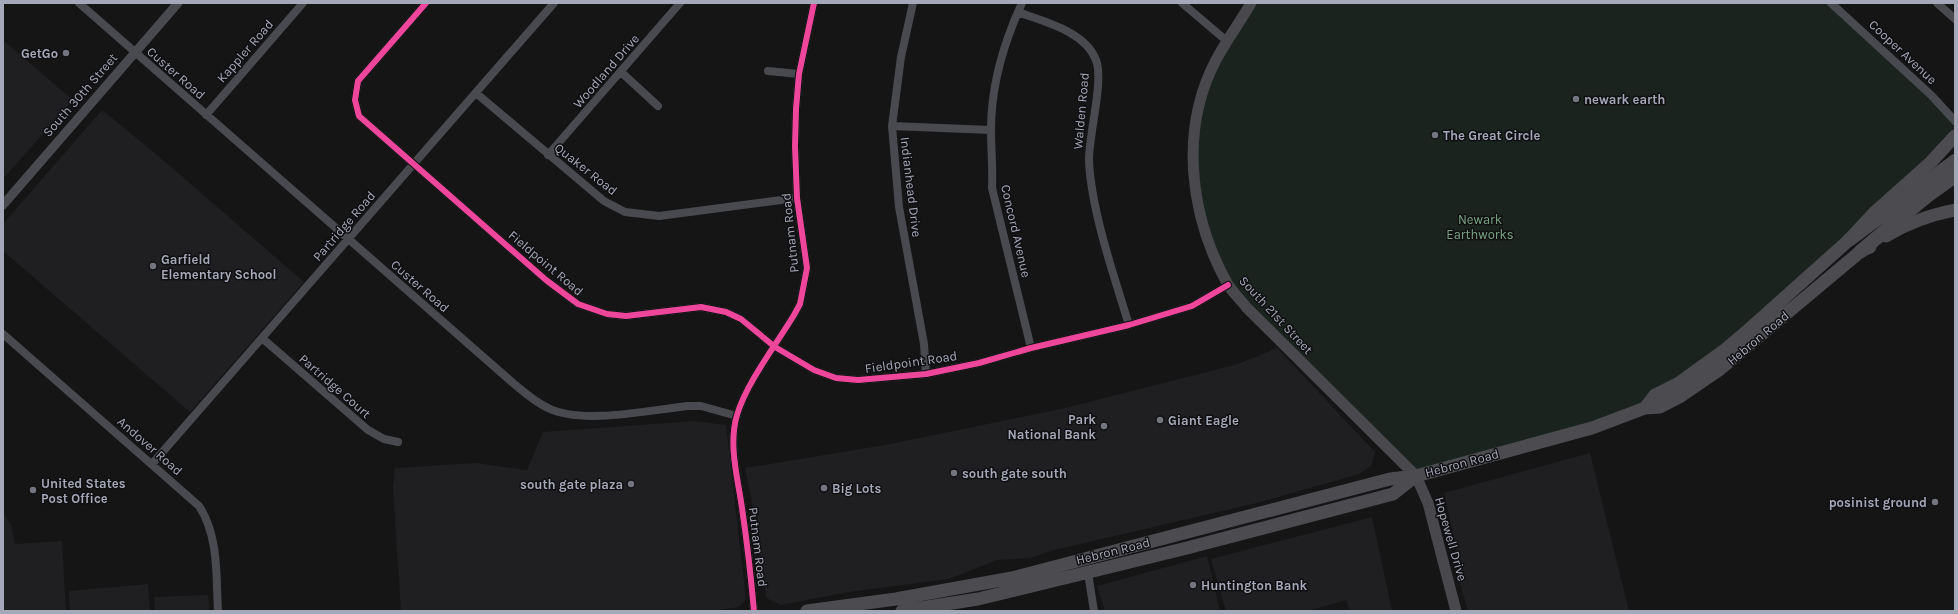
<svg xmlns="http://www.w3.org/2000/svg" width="1958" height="614" viewBox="0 0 1958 614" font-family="Karla,sans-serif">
	<rect width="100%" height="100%" fill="#151516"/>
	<!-- built -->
	<path fill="#1f1f22" d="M3 40 73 100 3 179Z
		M102 110 156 154 304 282 190 412 3 251V224Z
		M1277 348 1375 452 1371 466 1359 474 1257 503 1054 550 1031 558 997 560 949 579 849 592 781 605 766 598 758 533 745 468 885 445 1061 409 1238 364Z
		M694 421 726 425 746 599 739 607 712 611H401L393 488 395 468 476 463 527 470 543 432Z
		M1590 453 1629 611H1468L1459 580 1457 551 1444 493Z
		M3 513 11 525 15 544 62 541 66 611H3Z
		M1372 517 1392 611H1350L1346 600 1308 611H1226L1211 559Z
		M1207 556 1220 611H1105L1097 586Z
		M148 584 150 611H70L69 591Z
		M208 595 210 611H155L154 597Z"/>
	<!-- green -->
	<path fill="#1b231e" d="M1250 3H1831L1955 121V136L1849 240 1645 408 1416 476 1228 285 1197 205 1200 104Z"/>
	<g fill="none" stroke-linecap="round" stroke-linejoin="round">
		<!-- minor -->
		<path stroke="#494a4f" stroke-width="8" d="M79 3 513 383C524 392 535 402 548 408 582 425 650 410 688 406H701L737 416
			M426 3 358 81 355 100 359 116 546 280 578 304 607 314 626 316 701 307 726 312 741 319 775 347 814 370 836 378 858 380 926 374 979 363 1031 348 1129 325 1192 306 1228 285
			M913 3 901 57 892 126 899 207 924 344 926 374
			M1022 3C1004 42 991 87 991 130 991 150 993 169 992 188L1031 348
			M1182 3 1228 42
			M1831 3 1931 95 1955 121
			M1937 3 1955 19
			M1018 12C1044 22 1085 31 1096 60 1104 81 1089 133 1089 160 1091 210 1114 276 1129 325
			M768 71 799 74
			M621 72 658 106
			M476 93 604 201 625 212 659 216 797 198
			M206 115 303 3
			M892 126 991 130
			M548 155 680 3
			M3 334 199 506C219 536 216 577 218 611
			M262 338 368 430 384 439 398 442
			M152 464 554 3
			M1088 573 1094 611
			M754 611C751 577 747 542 742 508 738 479 728 445 737 415 747 382 776 345 794 315L800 304 807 268 797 198 795 146 796 109 799 74 814 3"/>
		<!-- tertiary -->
		<path stroke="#494a4f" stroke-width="9" d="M3 205 178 3"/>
		<!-- secondary -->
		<path stroke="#48484d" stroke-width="11" d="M1251 3C1240 22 1226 41 1216 60 1179 130 1190 216 1227 283 1232 292 1240 299 1246 307L1416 476 1428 503 1456 611"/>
		<!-- trunk -->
		<path stroke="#4c4c50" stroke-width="13" d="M1886 236C1907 223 1930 215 1955 210
			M1645 408 1655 395 1679 383 1726 349 1746 332 1849 240 1875 212 1931 162 1955 136
			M807 611 896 599 1012 578 1390 479 1416 476 1592 428 1645 408 1660 407 1681 396 1719 370 1861 251 1870 247
			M902 611 978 599 1187 548 1393 494 1416 476"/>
		<!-- motorway -->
		<path stroke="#4c4c50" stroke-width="14" d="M1849 240 1955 161
			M1861 251 1927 196 1955 176"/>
		<!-- cycleway casing -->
		<g stroke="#101012" stroke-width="8">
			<path id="cycleway" d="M426 3 358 81 355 100 359 116 546 280 578 304 607 314 626 316 701 307 726 312 741 319 775 347 814 370 836 378 858 380 926 374 979 363 1031 348 1129 325 1192 306 1228 285
				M754 611C751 577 747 542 742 508 738 479 728 445 737 415 747 382 776 345 794 315L800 304 807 268 797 198 795 146 796 109 799 74 814 3"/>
		</g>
		<!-- cycleway -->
		<use href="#cycleway" stroke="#ed469a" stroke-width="6"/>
	</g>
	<!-- markers -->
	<g fill="#73757f" stroke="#101012" stroke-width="1.5">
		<circle cx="66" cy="53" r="4"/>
		<circle cx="1576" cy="99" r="4"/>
		<circle cx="1435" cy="135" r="4"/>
		<circle cx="153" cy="266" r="4"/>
		<circle cx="1160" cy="420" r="4"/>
		<circle cx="1104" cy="426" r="4"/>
		<circle cx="954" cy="473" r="4"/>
		<circle cx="631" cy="484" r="4"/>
		<circle cx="824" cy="488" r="4"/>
		<circle cx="33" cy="490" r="4"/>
		<circle cx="1935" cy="502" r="4"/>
		<circle cx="1193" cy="585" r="4"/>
	</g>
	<g text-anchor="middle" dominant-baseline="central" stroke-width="3" stroke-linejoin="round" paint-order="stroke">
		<!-- street labels -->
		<g font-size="13" fill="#a5a8b8" stroke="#101012">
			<text transform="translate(245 51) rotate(-49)">Kappler Road</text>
			<text transform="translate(1903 52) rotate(43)">Cooper Avenue</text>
			<text transform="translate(606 71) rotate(-49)">Woodland Drive</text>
			<text transform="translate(176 73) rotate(41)">Custer Road</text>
			<text transform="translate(80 95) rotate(-49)">South 30th Street</text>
			<text transform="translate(1081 111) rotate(-85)">Walden Road</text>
			<text transform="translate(586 169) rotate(38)">Quaker Road</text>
			<text transform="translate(911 187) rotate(83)">Indianhead Drive</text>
			<text transform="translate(344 226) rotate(-49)">Partridge Road</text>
			<text transform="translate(1016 231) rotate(77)">Concord Avenue</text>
			<text transform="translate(790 233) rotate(-96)">Putnam Road</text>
			<text transform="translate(546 263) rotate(40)">Fieldpoint Road</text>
			<text transform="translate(420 286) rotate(41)">Custer Road</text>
			<text transform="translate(1276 315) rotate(47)">South 21st Street</text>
			<text transform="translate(1758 338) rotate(-40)">Hebron Road</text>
			<text transform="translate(911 362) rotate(-8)">Fieldpoint Road</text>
			<text transform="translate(335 386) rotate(41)">Partridge Court</text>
			<text transform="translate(150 446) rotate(41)">Andover Road</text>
			<text transform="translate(1462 463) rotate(-15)">Hebron Road</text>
			<text transform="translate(1451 539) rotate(74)">Hopewell Drive</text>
			<text transform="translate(758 547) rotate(83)">Putnam Road</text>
			<text transform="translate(1113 551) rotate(-14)">Hebron Road</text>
		</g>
		<!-- poi labels -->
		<g font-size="13" font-weight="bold" fill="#a5a8b8" stroke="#101012" text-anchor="start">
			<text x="58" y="53" text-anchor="end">GetGo</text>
			<text x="1584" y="99">newark earth</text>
			<text x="1443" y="135">The Great Circle</text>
			<text x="161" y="259">Garfield<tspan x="161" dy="15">Elementary School</tspan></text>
			<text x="1096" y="419" text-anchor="end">Park<tspan x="1096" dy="15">National Bank</tspan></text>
			<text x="1168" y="420">Giant Eagle</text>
			<text x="962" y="473">south gate south</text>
			<text x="41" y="483">United States<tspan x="41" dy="15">Post Office</tspan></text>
			<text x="623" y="484" text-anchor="end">south gate plaza</text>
			<text x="832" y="488">Big Lots</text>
			<text x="1927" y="502" text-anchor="end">posinist ground</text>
			<text x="1201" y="585">Huntington Bank</text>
		</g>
		<!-- park labels -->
		<g font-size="13" fill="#7aa583" stroke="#101012">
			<text x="1480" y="219">Newark<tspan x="1480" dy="15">Earthworks</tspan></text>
		</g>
	</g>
	<!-- border -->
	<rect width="1958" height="614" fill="none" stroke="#a5a8b8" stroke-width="8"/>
</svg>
